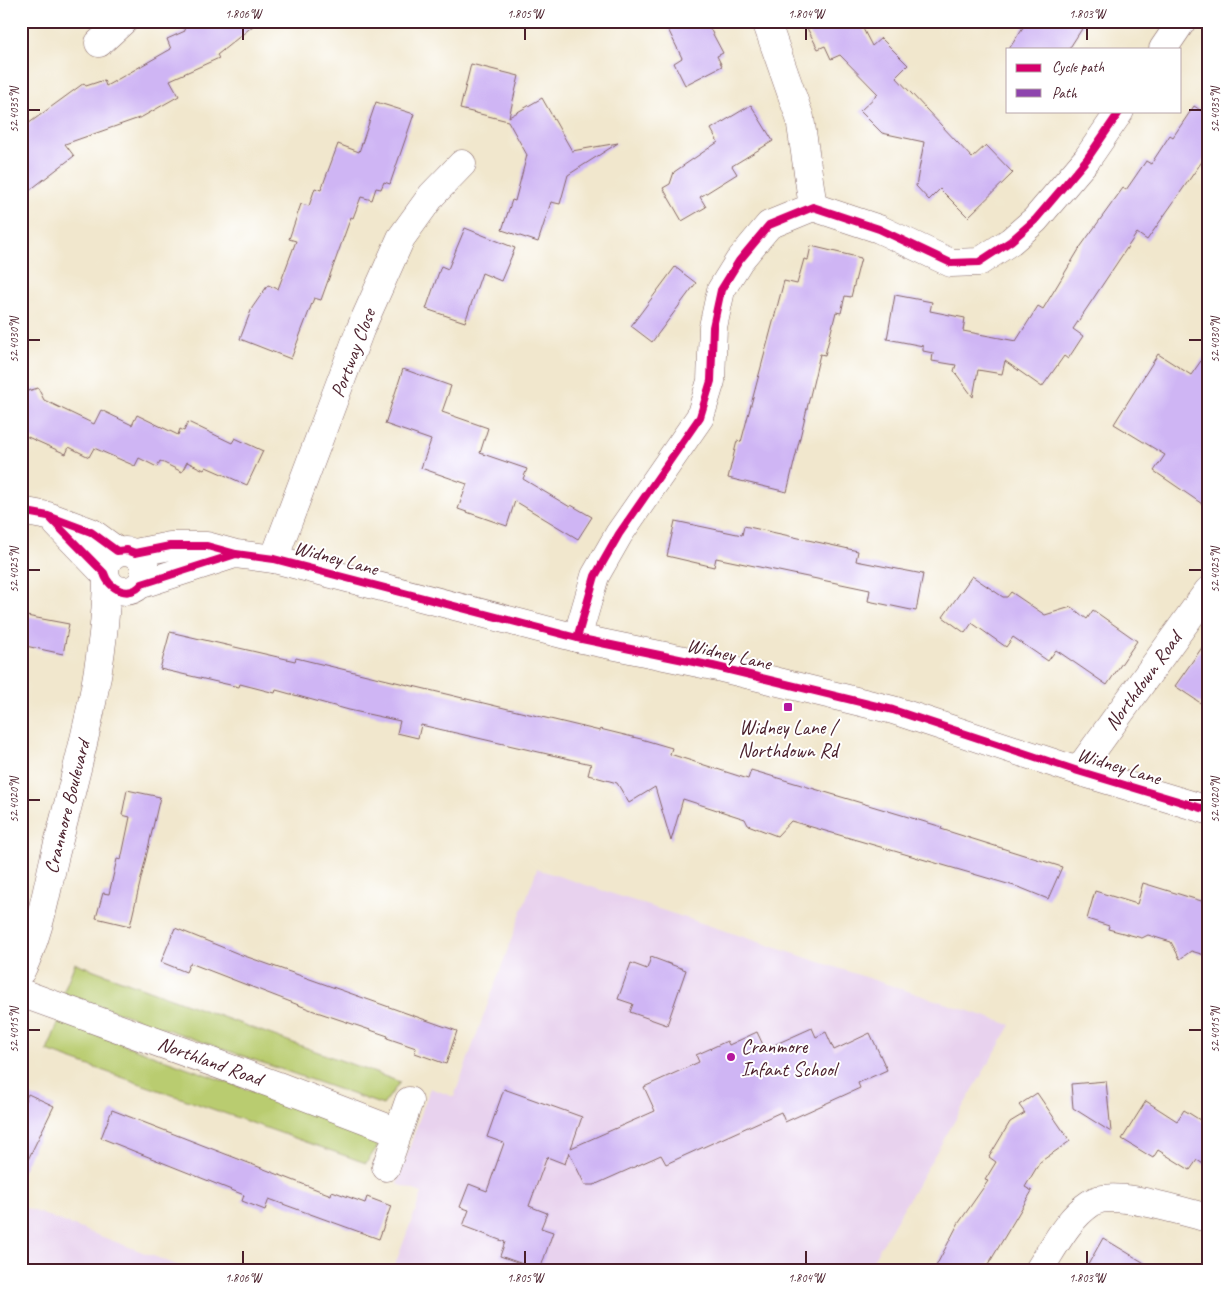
<svg xmlns="http://www.w3.org/2000/svg" width="1229" height="1291" viewBox="0 0 1229 1291" font-family="Caveat,sans-serif">
	<rect width="100%" height="100%" fill="#fff"/>
	<filter id="ink" filterUnits="userSpaceOnUse"><feTurbulence type="fractalNoise" baseFrequency=".02" numOctaves="2"/><feDisplacementMap in="SourceGraphic" scale="10" xChannelSelector="R" yChannelSelector="G"/><feConvolveMatrix kernelMatrix="1 2 1 2 8 2 1 2 1" color-interpolation-filters="sRGB"/></filter>
	<filter id="wash" filterUnits="userSpaceOnUse"><feTurbulence type="fractalNoise" baseFrequency=".0096" numOctaves="4" result="noise"/><feDisplacementMap in="SourceGraphic" scale="20" xChannelSelector="R" yChannelSelector="G"/><feGaussianBlur stdDeviation="1.12" result="paint"/><feColorMatrix in="noise" values="0 0 0 0 0 0 0 0 0 0 0 0 0 0 0 0 0 1.4 0 .05"/><feComposite in="paint" operator="in"/></filter>
	<g filter="url(#wash)">
		<rect width="100%" height="100%" fill="#f1e7cd"/>
		<!-- built -->
		<path fill="#e8d2ee" d="M537 869 1011 1025 867 1270H393L422 1193 397 1184 430 1088 454 1097Z
			M21 1206 190 1270H21Z"/>
		<!-- green -->
		<path fill="#b9cc70" stroke="#82764e" d="M75 963 400 1082 383 1105 63 993Z
			M59 1021 383 1139 366 1163 47 1051Z"/>
		<g id="blocks">
			<!-- building -->
			<path fill="#cfb5f4" d="M181 21H259L217 55 219 58 170 80 179 96 142 117 65 144 74 156 21 197V129L84 83 86 86 104 80 106 86 171 49 167 39 185 31Z
				M664 21H706L723 53 717 56 722 66 685 85 674 63 682 58Z
				M819 21H859L872 46 881 38 908 65 896 77 972 158 986 145 1013 173 968 217 940 189 929 200 916 186 924 142 882 133 860 111 878 94 840 55 831 59 825 46 818 49 807 28Z
				M1027 21H1087L1069 49H1009Z
				M471 64 519 76 509 117 542 98 572 151 618 143 568 175 560 204 551 202 538 242 502 230 512 200 515 201 527 155 508 121 460 109Z
				M376 102 414 114 390 184 384 182 381 189 376 188 372 200 361 197 353 218 351 217 321 300 314 298 291 359 240 339 252 308 268 285 278 289 296 241 289 239 301 204 309 206 315 188 321 190 338 144 359 152Z
				M751 105 773 141 732 166 737 174 700 197 706 207 682 221 663 188 670 184 674 172 718 142 711 129Z
				M1194 106 1208 115V153L1147 240 1137 233 1073 329 1083 336 1068 359 1064 356 1042 387 1005 361 1002 374 978 370 973 397 954 371 956 365 932 361 933 353 923 351V346L887 339 895 295 932 302 930 311 965 318 963 331 1016 341 1038 306 1043 309 1081 246 1123 188 1126 190 1146 161 1151 164 1170 135 1173 137Z
				M465 228 515 248 501 281 482 273 465 322 426 309 441 266 448 269Z
				M811 246 861 258 851 297 845 296 841 313 836 312 825 355 820 354 787 492 728 478 737 441 741 442 784 281 797 284 804 259 808 260Z
				M675 267 696 283 652 342 631 326Z
				M1208 351V508L1154 471 1165 455 1114 424 1158 354 1191 375Z
				M403 369 451 386 442 412 488 428 480 453 527 469 523 479 570 507 571 505 592 517 578 539 515 501 507 526 458 509 467 484 421 468 431 440 385 424Z
				M38 388 44 400 94 424 101 410 132 425 137 415 178 435 180 429 184 431 188 422 232 443 235 438 263 451 247 485 206 467 204 470 187 462 182 472 160 461 157 467 139 458 135 466 94 448 89 457 69 447 66 454 21 434V393Z
				M675 521 742 535 744 526 858 551 856 561 923 574 916 611 868 601 870 590 716 558 714 567 667 556Z
				M972 576 1003 597H1007L1011 592 1045 615 1071 607 1087 619 1093 610 1137 641 1107 685 1056 650 1048 661 1013 637 1006 647 972 623 965 633 943 617Z
				M21 615 69 624 63 654 21 645Z
				M170 632 295 661 296 658 600 731V729L641 739 672 748 670 754 748 779 751 770 942 827 941 829 1062 867 1048 899 1021 888 977 875 791 821 777 836 748 825 745 819 683 799 671 841 655 787 629 803 617 783 588 775 591 764 421 725 418 738 397 733 400 721 349 710 276 690 275 693 240 684 239 687 160 669Z
				M1208 639V708L1175 686Z
				M127 790 160 797 130 926 96 918 103 893 109 894 117 859 121 860 130 817 122 815Z
				M1143 883 1208 903V956L1191 951 1180 959 1171 942 1148 935 1142 938 1108 929 1109 926 1087 919 1095 891 1137 904Z
				M175 928 239 954 457 1031 446 1064 415 1053 416 1048 387 1038 388 1036 314 1011 190 963 186 972 161 962Z
				M651 957 686 970 667 1025 630 1012 633 1004 618 999 631 963 647 969Z
				M812 1028 816 1037 826 1032 834 1050 870 1033 887 1070 858 1083 860 1088 785 1122 781 1112 666 1164 661 1155 594 1185H585L569 1152 565 1164 547 1157 529 1206 547 1213 541 1228 553 1232 540 1270 500 1256 505 1242 463 1226 469 1210 460 1207 469 1184 487 1191 504 1143 487 1137 504 1089 582 1117 571 1148 655 1111 644 1087 699 1062 696 1055 727 1041 729 1045 757 1032 765 1049Z
				M1106 1081 1111 1132 1073 1108 1071 1084Z
				M1037 1093 1070 1141 1040 1162 1025 1187 1032 1191 985 1270H934L958 1224 988 1181 985 1180 996 1162 989 1157 1010 1122 1025 1113 1019 1105Z
				M28 1094 54 1106 21 1174V1109Z
				M1146 1101 1177 1121 1184 1110 1208 1125V1167L1197 1160 1190 1170 1158 1150 1153 1158 1122 1139Z
				M112 1110 331 1195 332 1191 365 1203 367 1197 391 1206 379 1239 269 1199 265 1210 242 1201 244 1195 101 1138Z
				M1103 1238 1156 1270H1085Z"/>
		</g>
	</g>
	<g filter="url(#ink)">
		<use href="#blocks" fill-opacity="0" stroke="#846564" stroke-width="1"/>
		<g fill="none" stroke-linecap="round" stroke-linejoin="round">
			<!-- minor casing -->
			<g stroke="#846564" stroke-width="29">
				<path id="minor" d="M766 21 800 118 813 207
					M99 43 123 21
					M1163 49 1182 21
					M274 559 360 330 401 238 432 195 462 164
					M577 638 595 576 619 534 700 417 711 381 713 327 721 290 739 261 769 225 813 207 879 229 951 263 979 262 1011 241 1035 220 1087 159 1120 111
					M1078 771 1208 591
					M21 993 278 1086 398 1132
					M386 1167 409 1101
					M1039 1270C1054 1247 1068 1218 1091 1203 1112 1188 1183 1212 1208 1218"/>
			</g>
			<!-- tertiary casing -->
			<g stroke="#846564" stroke-width="29">
				<path id="tertiary" d="M21 511 48 516 91 532 117 551
					M57 524 104 573
					M105 571a20 20 0 1 1 40 0a20 20 0 1 1-40 0Z
					M135 553 170 546H207L236 554 274 559 577 638 713 666 893 710 1078 771 1208 810
					M142 584 235 554
					M21 971C39 936 46 893 55 855 78 765 104 675 107 582"/>
			</g>
			<!-- minor -->
			<use href="#minor" stroke="#fff" stroke-width="28"/>
			<!-- tertiary -->
			<use href="#tertiary" stroke="#fff" stroke-width="28"/>
			<!-- quiet -->
			<path stroke="#8e44ad" stroke-width="6" stroke-dasharray="12 6" stroke-linecap="butt" d="M21 961 25 963"/>
			<!-- cycleway casing -->
			<g stroke="#fff" stroke-width="11">
				<path id="cycleway" d="M21 511 48 516 91 532 117 551 127 550 135 553 170 546H207L236 554 274 559 577 638 713 666 893 710 1078 771 1208 810
					M52 520 104 573C109 590 130 599 142 584L236 554
					M577 638 595 576 619 534 700 417 711 381 713 327 721 290 739 261 769 225 813 207 879 229 951 263 979 262 1011 241 1035 220 1087 159 1120 111"/>
			</g>
			<!-- cycleway -->
			<use href="#cycleway" stroke="#d6006c" stroke-width="8"/>
		</g>
	</g>
	<!-- ticks -->
	<path fill="none" stroke="#4a1f2b" stroke-width="2" d="M243 28V40M525 28V40M806 28V40M1087 28V40M28 110H40M1189 110H1202M28 340H40M1189 340H1202M28 570H40M1189 570H1202M28 800H40M1189 800H1202M28 1030H40M1189 1030H1202M243 1251V1264M525 1251V1264M806 1251V1264M1087 1251V1264"/>
	<!-- markers -->
	<g fill="#b5179e" stroke="#fff" stroke-width="2">
		<rect x="783" y="702" width="10" height="10" rx="2.5"/>
		<circle cx="731" cy="1057" r="5"/>
	</g>
	<g text-anchor="middle" dominant-baseline="central" stroke-width="4" stroke-linejoin="round" paint-order="stroke">
		<!-- street labels -->
		<g font-size="20" fill="#4a1f2b" stroke="#fff">
			<text transform="translate(353 353) rotate(-69)">Portway Close</text>
			<text transform="translate(336 558) rotate(15)">Widney Lane</text>
			<text transform="translate(729 654) rotate(13)">Widney Lane</text>
			<text transform="translate(1143 681) rotate(-54)">Northdown Road</text>
			<text transform="translate(1119 766) rotate(17)">Widney Lane</text>
			<text transform="translate(67 807) rotate(-76)">Cranmore Boulevard</text>
			<text transform="translate(210 1061) rotate(20)">Northland Road</text>
		</g>
		<!-- poi labels -->
		<g font-size="20" fill="#4a1f2b" stroke="#fff">
			<text x="788" y="727">Widney Lane /<tspan x="788" dy="23">Northdown Rd</tspan></text>
			<text x="741" y="1046" text-anchor="start">Cranmore<tspan x="741" dy="23">Infant School</tspan></text>
		</g>
	</g>
	<!-- margin -->
	<rect width="1229" height="1291" fill="none" stroke="#fff" stroke-width="55"/>
	<!-- legend -->
	<rect x="1006" y="48" width="175" height="65" fill="#ffffff" stroke="#b7a5aa"/>
	<rect x="1016" y="64" width="25" height="8" fill="#d6006c" stroke="#b7a5aa"/>
	<text x="1052" y="72" font-size="15" fill="#4a1f2b">Cycle path</text>
	<rect x="1016" y="89" width="25" height="8" fill="#8e44ad" stroke="#b7a5aa"/>
	<text x="1052" y="98" font-size="15" fill="#4a1f2b">Path</text>
	<rect x="28" y="28" width="1174" height="1236" fill="none" stroke="#4a1f2b" stroke-width="2"/>
	<g font-size="12" text-anchor="middle" fill="#4a1f2b">
		<text x="243" y="18">1.806°W</text>
		<text x="525" y="18">1.805°W</text>
		<text x="806" y="18">1.804°W</text>
		<text x="1087" y="18">1.803°W</text>
		<text transform="translate(14 110) rotate(-90)" y="4">52.4035°N</text>
		<text transform="translate(1215 110) rotate(-90)" y="4">52.4035°N</text>
		<text transform="translate(14 340) rotate(-90)" y="4">52.4030°N</text>
		<text transform="translate(1215 340) rotate(-90)" y="4">52.4030°N</text>
		<text transform="translate(14 570) rotate(-90)" y="4">52.4025°N</text>
		<text transform="translate(1215 570) rotate(-90)" y="4">52.4025°N</text>
		<text transform="translate(14 800) rotate(-90)" y="4">52.4020°N</text>
		<text transform="translate(1215 800) rotate(-90)" y="4">52.4020°N</text>
		<text transform="translate(14 1030) rotate(-90)" y="4">52.4015°N</text>
		<text transform="translate(1215 1030) rotate(-90)" y="4">52.4015°N</text>
		<text x="243" y="1282">1.806°W</text>
		<text x="525" y="1282">1.805°W</text>
		<text x="806" y="1282">1.804°W</text>
		<text x="1087" y="1282">1.803°W</text>
	</g>
</svg>
